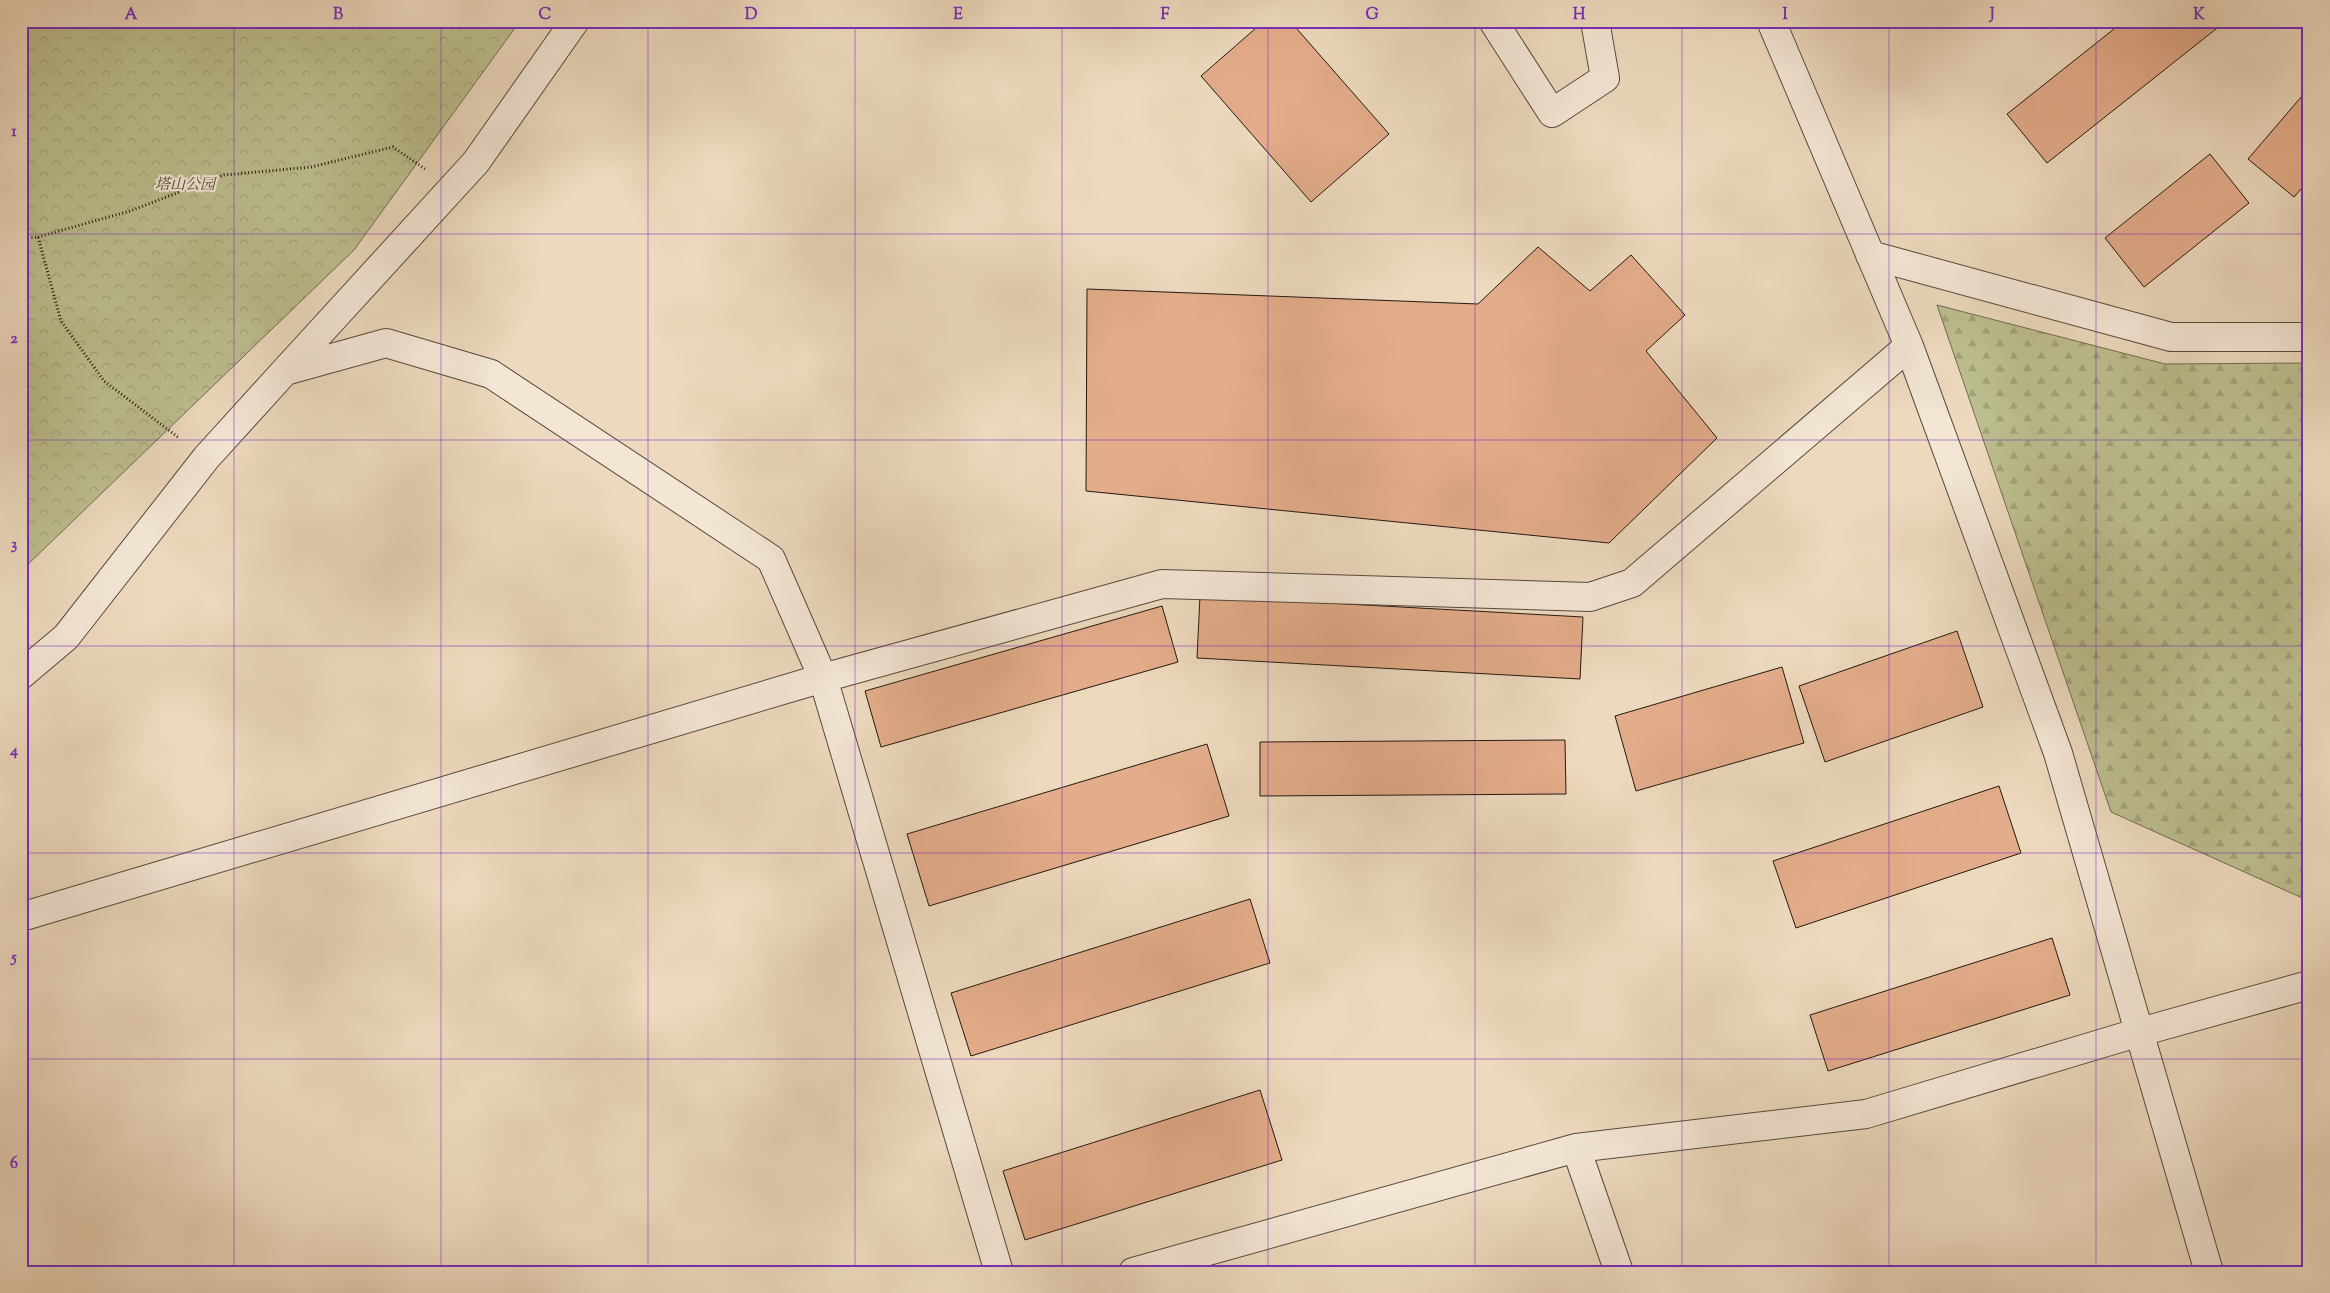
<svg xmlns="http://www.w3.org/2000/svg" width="2330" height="1293" viewBox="0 0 2330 1293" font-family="'Sorts Mill Goudy','Noto Serif SC',serif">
	<defs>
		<pattern id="forest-firs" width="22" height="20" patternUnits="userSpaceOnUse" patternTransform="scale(1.25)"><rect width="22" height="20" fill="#bcbe8f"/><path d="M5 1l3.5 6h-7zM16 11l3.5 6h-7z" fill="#a1a37a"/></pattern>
		<pattern id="park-crowns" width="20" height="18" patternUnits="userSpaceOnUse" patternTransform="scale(1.25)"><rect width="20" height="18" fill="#bcbe8f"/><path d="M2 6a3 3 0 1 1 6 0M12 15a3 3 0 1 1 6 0" fill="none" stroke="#a1a37a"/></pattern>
	</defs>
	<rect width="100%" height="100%" fill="#edd9be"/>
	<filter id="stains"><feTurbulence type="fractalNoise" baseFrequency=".004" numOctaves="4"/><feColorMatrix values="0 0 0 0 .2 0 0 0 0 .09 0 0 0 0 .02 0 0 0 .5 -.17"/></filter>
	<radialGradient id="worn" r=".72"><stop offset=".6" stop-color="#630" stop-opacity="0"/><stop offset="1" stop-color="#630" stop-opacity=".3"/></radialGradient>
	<!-- forest -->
	<path fill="url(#forest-firs)" stroke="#706c4f" d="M1937 305 2165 364 2309 363V901L2111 812Z"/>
	<!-- park -->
	<path fill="url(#park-crowns)" stroke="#706c4f" d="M21 21H520L354 250 21 571Z"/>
	<!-- building -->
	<path fill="#e3ac8a" stroke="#24190f" d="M1264 21H1290L1389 134 1311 202 1201 76Z
		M2124 21H2226L2047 163 2007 114Z
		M2308 89 2309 180 2294 197 2248 159Z
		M2210 154 2249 203 2144 287 2105 238Z
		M1538 247 1590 291 1631 255 1685 315 1646 351 1717 438 1609 543 1086 491 1087 289 1478 304Z
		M1200 596 1583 617 1580 679 1197 658Z
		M1162 606 1178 662 881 747 865 691Z
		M1957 631 1983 707 1825 762 1799 686Z
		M1782 667 1804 743 1636 791 1615 716Z
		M1565 740 1566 794 1260 796V742Z
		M1207 744 1229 816 929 906 907 834Z
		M1999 786 2021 853 1796 928 1773 861Z
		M1250 899 1270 963 971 1056 951 993Z
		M2052 938 2070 995 1828 1071 1810 1015Z
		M1260 1090 1282 1160 1025 1240 1003 1171Z"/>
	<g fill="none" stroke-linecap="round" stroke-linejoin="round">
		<!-- minor casing -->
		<g stroke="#56493b" stroke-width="30">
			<path id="minor" d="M1493 21 1552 113 1605 78 1595 21
				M1771 21 1909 346 2058 753 2209 1272
				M1870 255 2171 337H2309
				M285 371 476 162 575 21
				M21 675 66 637 206 458 285 371 386 343 491 374 771 559 823 678 999 1272
				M21 917 823 678 1162 584 1590 597 1632 583 1909 346
				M1576 1148 1619 1272
				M1133 1272 1576 1148 1866 1114 2140 1032 2309 985"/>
		</g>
		<!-- path -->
		<path stroke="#24190f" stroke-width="3" stroke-dasharray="1 2.5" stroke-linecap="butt" d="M38 237 130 211 224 175 311 167 393 147 425 169
			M21 238 38 237 61 321 104 381 179 438"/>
		<!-- minor -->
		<use href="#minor" stroke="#f3e6d5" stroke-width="28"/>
	</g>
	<!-- grid -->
	<path fill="none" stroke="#7b2cbf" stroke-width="1" stroke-opacity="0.55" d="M234 21V1272M441 21V1272M648 21V1272M855 21V1272M1062 21V1272M1268 21V1272M1475 21V1272M1682 21V1272M1889 21V1272M2096 21V1272M21 234H2309M21 440H2309M21 646H2309M21 853H2309M21 1059H2309"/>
	<g text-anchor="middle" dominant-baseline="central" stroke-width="4.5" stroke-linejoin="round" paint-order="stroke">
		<!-- park labels -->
		<g font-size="15" font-style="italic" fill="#524b35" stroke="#f3e6d5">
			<text x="185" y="185">塔山公园</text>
		</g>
	</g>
	<!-- margin -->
	<rect width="2330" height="1293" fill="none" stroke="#edd9be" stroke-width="55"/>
	<rect x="28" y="28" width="2274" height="1238" fill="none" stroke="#7b2cbf" stroke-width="2"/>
	<g font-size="16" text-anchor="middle" font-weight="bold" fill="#7b2cbf">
		<text x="131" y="19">A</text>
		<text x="338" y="19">B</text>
		<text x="545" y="19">C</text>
		<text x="751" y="19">D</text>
		<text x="958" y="19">E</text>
		<text x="1165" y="19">F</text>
		<text x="1372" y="19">G</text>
		<text x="1579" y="19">H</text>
		<text x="1785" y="19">I</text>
		<text x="1992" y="19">J</text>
		<text x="2199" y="19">K</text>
		<text x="14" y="136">1</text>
		<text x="14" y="343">2</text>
		<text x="14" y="549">3</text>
		<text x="14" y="755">4</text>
		<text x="14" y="962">5</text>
		<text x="14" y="1168">6</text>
	</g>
	<rect width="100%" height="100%" filter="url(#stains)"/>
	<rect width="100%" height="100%" fill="url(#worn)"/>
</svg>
